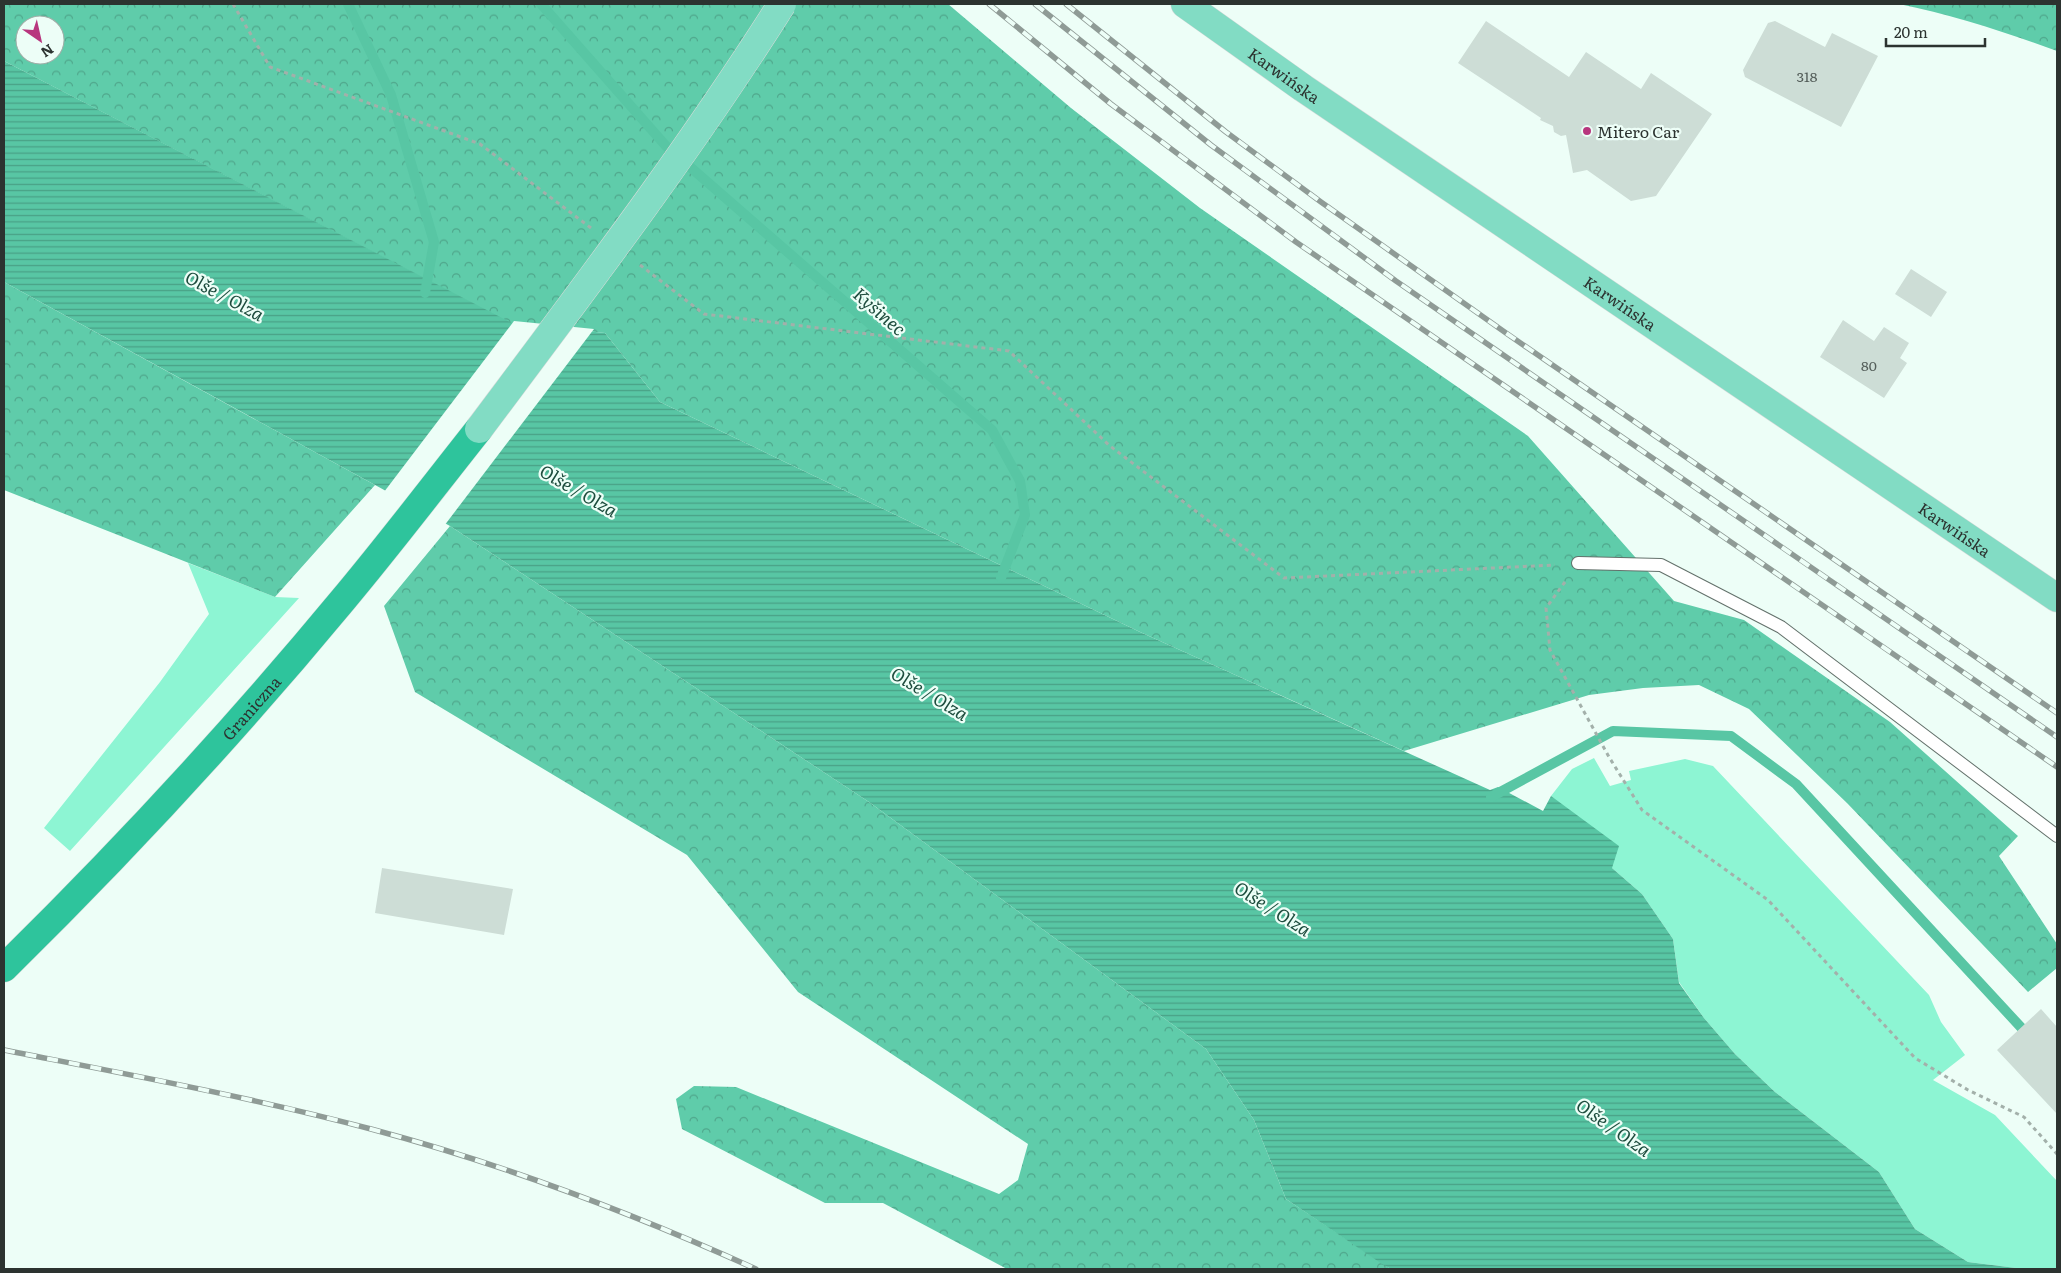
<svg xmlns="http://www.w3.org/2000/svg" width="2061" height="1273" viewBox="0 0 2061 1273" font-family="Literata,serif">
	<defs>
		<pattern id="forest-crowns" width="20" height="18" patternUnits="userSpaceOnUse" patternTransform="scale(1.25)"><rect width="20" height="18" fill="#5fccaa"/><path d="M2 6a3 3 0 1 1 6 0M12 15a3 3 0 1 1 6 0" fill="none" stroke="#4fa68b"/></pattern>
		<pattern id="water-rules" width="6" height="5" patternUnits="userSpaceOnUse" patternTransform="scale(1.25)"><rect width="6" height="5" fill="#58c6a4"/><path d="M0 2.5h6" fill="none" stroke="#49a186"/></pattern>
	</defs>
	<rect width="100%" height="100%" fill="#edfef7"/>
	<!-- green -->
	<path fill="#8df5d3" d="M188 563 275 597 299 598 70 851 44 828 160 682 209 614Z
		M1594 758 1610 786 1631 780 1629 771 1685 759 1713 766 1929 995 1941 1022 1965 1055 1933 1080 1995 1115 2057 1181V1269H2024L1968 1262 1915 1229 1879 1172 1775 1092 1735 1054 1704 1018 1679 982 1673 939 1642 894 1612 868 1551 796 1572 769Z"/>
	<!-- forest -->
	<path fill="url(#forest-crowns)" fill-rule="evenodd" d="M4 4H948L1071 108 1200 208 1528 436 1674 601 1744 620 1890 722 2018 836 1999 856 2057 944V968L2028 992 1847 803 1749 709 1699 685 1643 688 1589 695 1404 751 1140 632 660 402 605 333 512 324 4 61ZM25 25H55V55H25Z
		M1899 4H2057V51C2005 32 1953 15 1899 4Z
		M4 282 375 485 275 597 4 490Z
		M450 526 869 802 1206 1049 1254 1120 1286 1199 1391 1269H1007L883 1203H825L682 1129 676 1099 694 1086 736 1087 999 1194 1018 1180 1028 1144 798 992 687 855 415 692 384 606Z"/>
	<!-- water -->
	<path fill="url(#water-rules)" d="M4 61 512 323 605 333 660 402 1140 632 1490 790 1498 787 1543 811 1551 796 1619 846 1612 868 1642 894 1673 939 1679 983 1704 1018 1735 1054 1775 1092 1879 1172 1915 1229 1968 1262 2024 1269H1391L1382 1264 1286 1199 1254 1120 1206 1049 869 802 450 526 4 282Z"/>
	<!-- pier -->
	<path fill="#edfef7" d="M514 321 594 329 444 526 384 492Z"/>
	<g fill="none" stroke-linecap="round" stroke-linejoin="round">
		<!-- stream -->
		<path stroke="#58c6a4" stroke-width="10" d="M348 4 391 95 434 242 425 293
			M541 4 666 146 992 430 1020 481 1025 515 1001 578
			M1491 797 1613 731 1731 736 1796 784 2029 1036"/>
	</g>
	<!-- building -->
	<path fill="#cdddd6" d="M1486 21 1569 77 1586 52 1641 89 1651 73 1712 114 1656 196 1631 201 1587 170 1573 173 1566 135 1561 136 1554 132 1553 126 1540 120 1541 118 1458 63Z
		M1775 21 1825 47 1832 33 1878 56 1841 127 1745 77 1743 70 1768 23Z
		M1911 269 1947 292 1931 317 1895 294Z
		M1843 320 1874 341 1884 327 1909 343 1900 358 1907 363 1884 398 1820 357Z
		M382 868 513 889 504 935 375 913Z
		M2041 1009 2057 1027V1114L1997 1050Z"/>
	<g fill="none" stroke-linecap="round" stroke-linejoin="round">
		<!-- lane casing -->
		<g stroke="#63716b" stroke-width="14">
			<path id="lane" d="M1578 563 1661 565 1781 627 2057 836"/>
		</g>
		<!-- primary casing -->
		<g stroke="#d9dada" stroke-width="29">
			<g id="primary">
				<path id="s1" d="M1185 4 1303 88 2057 598"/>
			</g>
		</g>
		<!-- highway casing -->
		<g stroke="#d9dada" stroke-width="29">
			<g id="highway">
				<path id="s2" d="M4 968C122 852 236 729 342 601 389 545 433 487 479 429"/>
			</g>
		</g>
		<!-- path -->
		<path stroke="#a3b0aa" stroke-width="3" stroke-dasharray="4 4" stroke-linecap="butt" d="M233 4 270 67 480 144 591 228
			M640 265 704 314 1009 351 1110 446 1284 578 1555 565
			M1565 582 1546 608 1550 650 1609 757 1642 810 1768 900 1915 1058 1968 1090 2024 1117 2057 1154"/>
		<!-- lane -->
		<use href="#lane" stroke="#fff" stroke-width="12"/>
		<!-- primary -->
		<use href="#primary" stroke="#82dcc4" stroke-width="28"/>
		<!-- highway -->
		<use href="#highway" stroke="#2ec49c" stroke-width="28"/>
		<!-- rail casing -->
		<g stroke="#8f9b96" stroke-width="5.5">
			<path id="rail" d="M989 4 1111 104 1296 242 2057 767
				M1035 4 1211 145 1396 281 2057 737
				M1066 4 1226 132 1321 202 1506 333 2057 713
				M4 1050C126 1074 250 1097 371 1129 503 1164 632 1213 756 1269"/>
		</g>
		<!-- rail -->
		<use href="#rail" stroke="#edfef7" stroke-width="4" stroke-dasharray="11" stroke-linecap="butt"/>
		<!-- primary-bridge casing -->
		<g stroke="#d9dada" stroke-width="29" stroke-linecap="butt">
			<path id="primary-bridge" d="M479 429C583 290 689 151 782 4"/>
		</g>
		<!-- primary-bridge -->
		<use href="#primary-bridge" stroke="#82dcc4" stroke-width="28"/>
	</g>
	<!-- markers -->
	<circle fill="#b8367e" stroke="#edfef7" stroke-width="2" cx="1587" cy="131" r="5"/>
	<g text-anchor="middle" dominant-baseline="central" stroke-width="4.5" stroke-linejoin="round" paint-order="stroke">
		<!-- number labels -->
		<g font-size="14" fill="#545e5a">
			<text x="1807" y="76">318</text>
			<text x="1869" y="365">80</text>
		</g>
		<!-- street labels -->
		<g font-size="16" fill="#2c3330" stroke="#edfef7">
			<text stroke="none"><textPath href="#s1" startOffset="122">Karwińska</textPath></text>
			<text stroke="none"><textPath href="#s1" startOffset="528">Karwińska</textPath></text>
			<text stroke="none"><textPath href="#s1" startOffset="932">Karwińska</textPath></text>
			<text stroke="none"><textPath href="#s2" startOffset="359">Graniczna</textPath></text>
		</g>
		<!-- poi labels -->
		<g font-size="16" fill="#2c3330" stroke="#edfef7" text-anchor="start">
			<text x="1597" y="131">Mitero Car</text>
		</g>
		<!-- water labels -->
		<g font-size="18" font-style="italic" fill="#1e4d3e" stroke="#edfef7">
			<text transform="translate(225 295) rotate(28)">Olše / Olza</text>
			<text transform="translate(880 311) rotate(41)">Kyšinec</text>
			<text transform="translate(579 490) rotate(30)">Olše / Olza</text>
			<text transform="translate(930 693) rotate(31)">Olše / Olza</text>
			<text transform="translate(1273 908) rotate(32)">Olše / Olza</text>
			<text transform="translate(1614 1127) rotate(35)">Olše / Olza</text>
		</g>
	</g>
	<!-- border -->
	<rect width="2061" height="1273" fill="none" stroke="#2c3330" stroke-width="10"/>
	<!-- north arrow -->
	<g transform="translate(40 40) rotate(146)"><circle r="24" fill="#edfef7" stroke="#a0ada7"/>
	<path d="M0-4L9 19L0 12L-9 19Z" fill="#b8367e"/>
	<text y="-8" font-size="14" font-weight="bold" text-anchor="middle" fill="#2c3330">N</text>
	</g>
	<!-- scale -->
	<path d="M1886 38v8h99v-8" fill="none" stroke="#2c3330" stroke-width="2.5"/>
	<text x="1894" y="38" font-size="15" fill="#2c3330" stroke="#edfef7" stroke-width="4" paint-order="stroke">20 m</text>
</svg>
